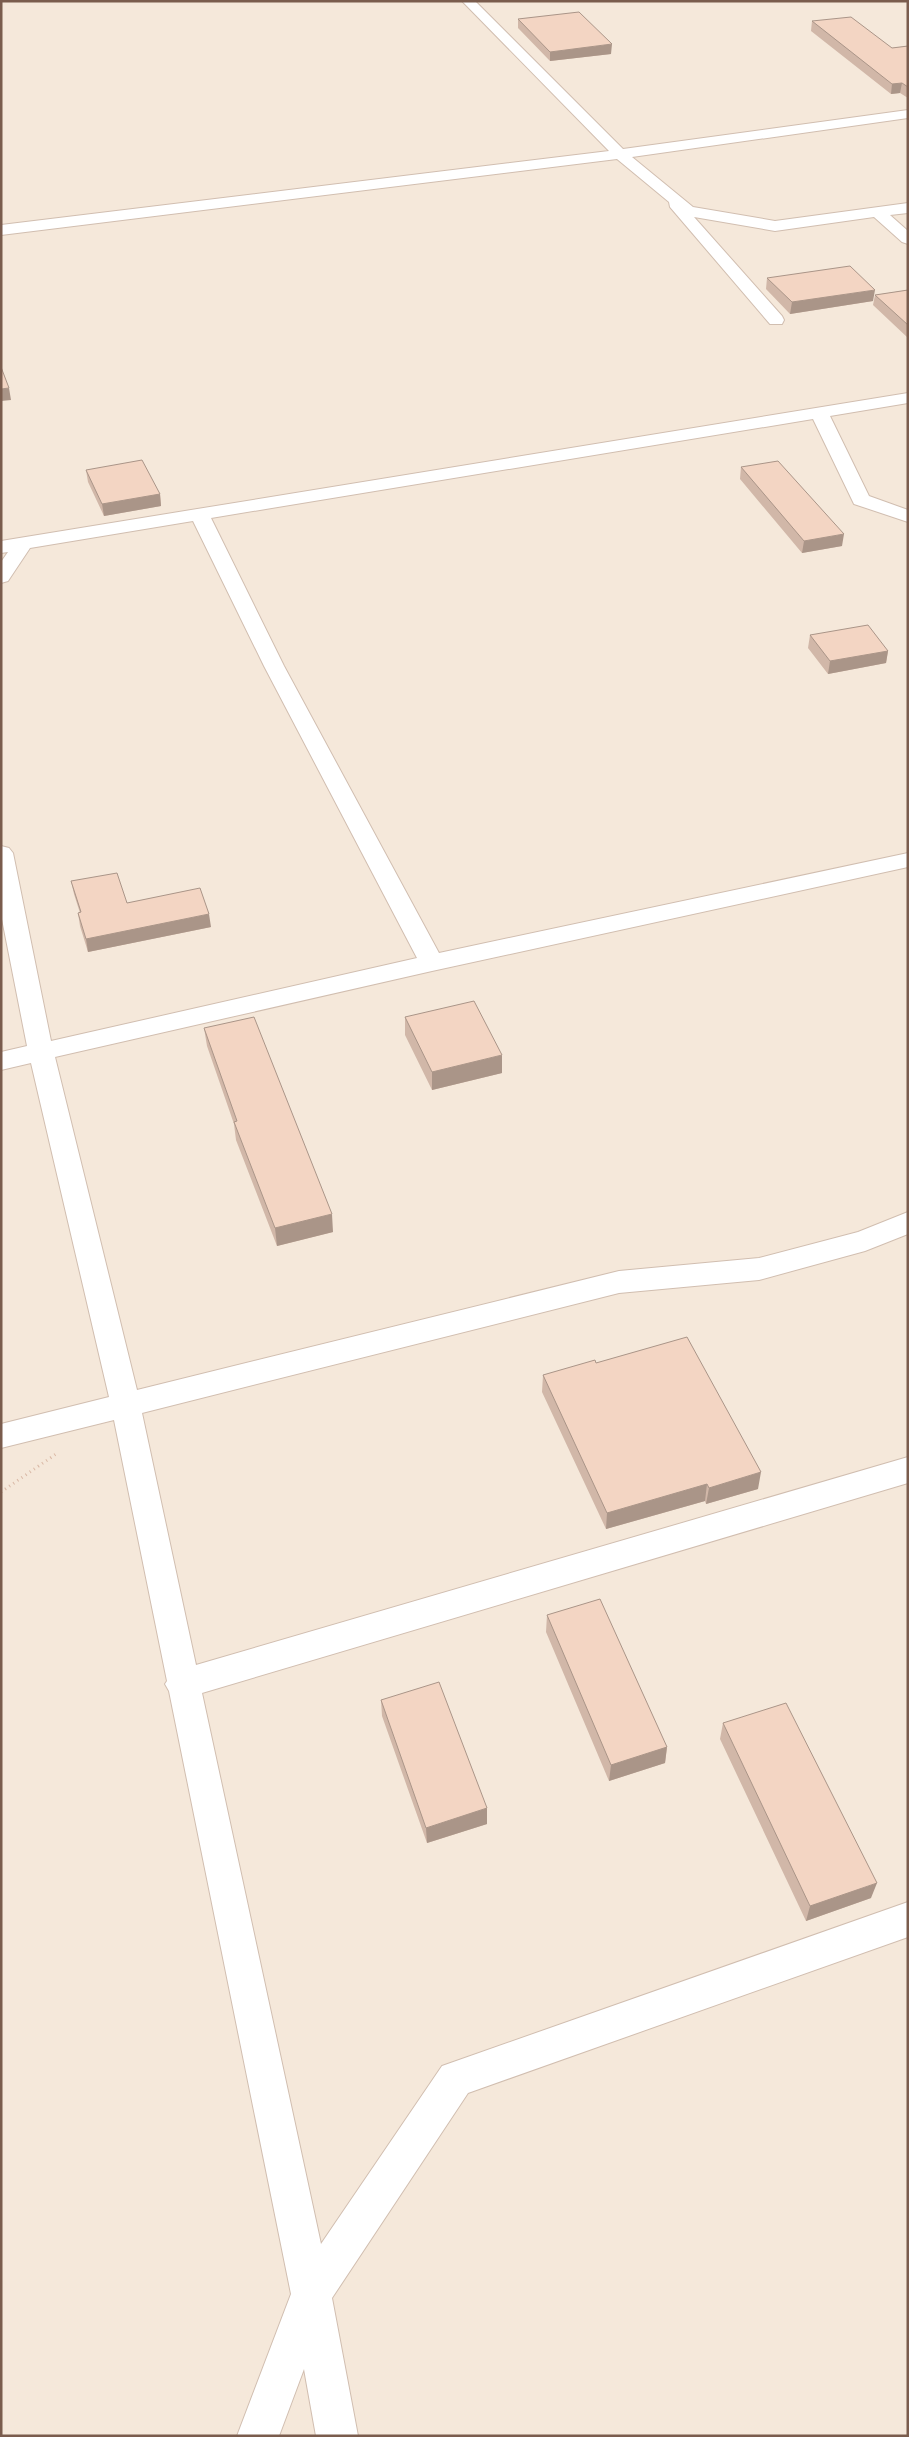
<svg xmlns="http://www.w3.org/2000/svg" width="909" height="2437" viewBox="0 0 909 2437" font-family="Helvetica,sans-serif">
	<rect width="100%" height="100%" fill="#fdf6ec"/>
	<!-- residential -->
	<path fill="#f5e8da" d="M1 1H908V2436H1Z"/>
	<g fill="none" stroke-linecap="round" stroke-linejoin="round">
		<!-- street casing -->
		<g stroke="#d1beb0" stroke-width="2">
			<path id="street" d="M462 1H475L623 149 908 110V118L632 157 693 207 775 221 908 203V213L890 215 908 231V244L902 242 874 217 775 231 694 217 782 316 784 320 782 324H770L670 207 669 202 617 159 1 235V225L609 151Z
				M908 393V403L830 416 869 496 908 510V522L854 504 813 419 211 518 284 666 439 953 908 853V867L432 971 55 1057 137 1390 619 1271 759 1258 858 1232 908 1212V1234L865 1251 759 1280 619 1293 142 1413 196 1665 908 1457V1483L202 1693 321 2244 442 2066 908 1902V1937L468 2093 332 2298 358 2436H316L304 2369 279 2436H237L291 2294 169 1691 165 1684 167 1681 114 1420 1 1448V1424L109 1397 31 1063 1 1070V1052L27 1046 1 914V846L9 848 13 853 51 1041 417 958 264 666 193 521 30 548 8 581 1 583V562L8 552 1 553V541Z"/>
		</g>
		<!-- path -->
		<path stroke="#d9b8a5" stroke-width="3" stroke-dasharray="1 4" stroke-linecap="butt" d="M1 1492 56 1454"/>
		<!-- street -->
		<use href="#street" fill="#fff" fill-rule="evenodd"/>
	</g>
	<!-- wall -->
	<path fill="#d1b7a8" d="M518 19 611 54 550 61 518 28Z
		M812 21 892 48 908 46V98L900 93 891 94 811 31Z
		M767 278 873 301 790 314 766 289Z
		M908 290V338L873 305 875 295Z
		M741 467 842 546 802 553 740 479Z
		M86 470 160 494 161 506 104 516 88 482Z
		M810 635 888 651 886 663 828 674 808 648Z
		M71 881 127 903 211 927 88 952 80 926 78 913H80L74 894Z
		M405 1017 502 1073 432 1090 405 1035Z
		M204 1028 333 1232 277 1246 236 1140 234 1124 207 1046Z
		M596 1363 758 1489 706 1504 705 1501 606 1529 542 1392 543 1375Z
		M547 1615 667 1747 665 1763 609 1781 546 1632Z
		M381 1700 487 1824 427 1843 382 1716Z
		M723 1723 871 1898 806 1921 720 1739Z"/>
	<!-- shaded-wall -->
	<path fill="#aa9588" d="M612 44 611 54 550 61V52Z
		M902 83 900 93 891 94 892 84Z
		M875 290 873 301 790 314 792 302Z
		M9 388 11 400 1 401V389Z
		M160 494 161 506 104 516 102 504Z
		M844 534 842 546 802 553 804 541Z
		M888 651 886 663 828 674 830 661Z
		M209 914 211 927 88 952 86 939Z
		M502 1055V1073L432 1090V1072Z
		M332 1214 333 1232 277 1246 275 1228Z
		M761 1472 758 1489 706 1504 709 1488Z
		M707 1484 705 1501 606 1529 607 1513Z
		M667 1747 665 1763 609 1781 611 1765Z
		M487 1808V1824L427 1843 426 1828Z
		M877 1883 871 1898 806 1921 810 1906Z"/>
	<!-- building -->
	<path fill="#f3d5c3" stroke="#aa9588" d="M579 12 612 44 550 52 518 19Z
		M851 17 892 48 908 46V87L902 83 892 84 812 21Z
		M850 266 875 290 792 302 767 278Z
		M908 290V325L875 295Z
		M1 367 9 388 1 389Z
		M142 460 160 494 102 504 86 470Z
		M778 461 844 534 804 541 741 467Z
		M868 625 888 651 830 661 810 635Z
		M117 873 127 903 200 888 209 914 86 939 78 913 81 912 71 881Z
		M474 1001 502 1055 432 1072 405 1017Z
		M254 1017 332 1214 275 1228 234 1122 237 1121 204 1028Z
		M687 1337 761 1472 709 1488 707 1484 607 1513 543 1375 595 1360 596 1363Z
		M600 1599 667 1747 611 1765 547 1615Z
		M439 1682 487 1808 426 1828 381 1700Z
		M786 1703 877 1883 810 1906 723 1723Z"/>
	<!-- border -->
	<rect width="909" height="2437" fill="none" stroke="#7a5c4d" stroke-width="5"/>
</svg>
